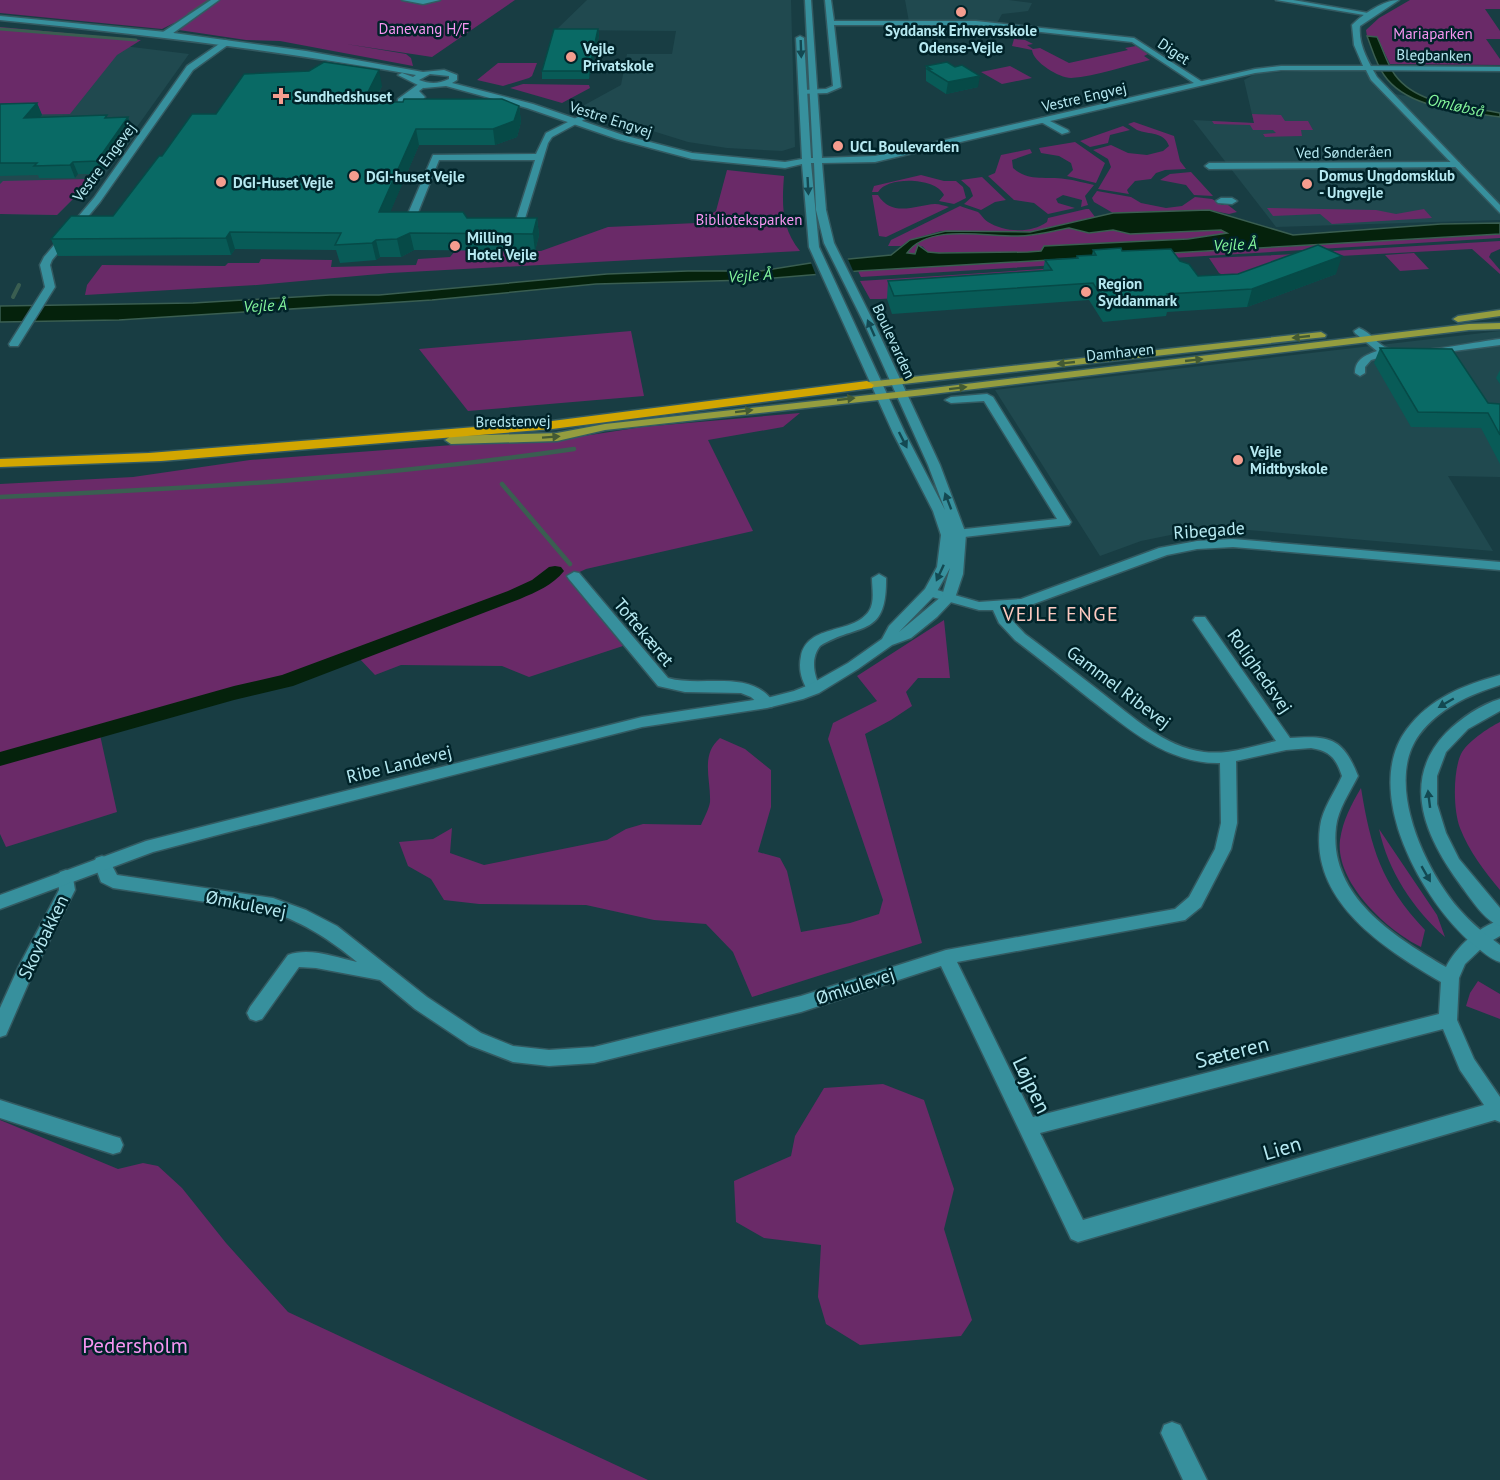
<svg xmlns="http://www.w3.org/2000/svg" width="1500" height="1480" viewBox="0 0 1500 1480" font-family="'PT Sans',sans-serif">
	<rect width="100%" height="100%" fill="#183d43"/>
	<!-- built -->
	<path fill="#20494f" d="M587 0H791L795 147 782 151 727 148 688 142 579 108 621 85 627 54H672L676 31 556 30Z
		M905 0H1009L1032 3 1028 11 1002 14 997 23 909 22Z
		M0 36 132 47 189 54 134 131 138 132 86 199H73L57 215 0 214Z
		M1361 69 1373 72 1395 94 1500 113V220L1276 227 1193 120 1254 123 1244 80 1257 73Z
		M1500 331V477L1448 476 1493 551 1248 530 1190 531 1141 541 1100 556 995 390Z"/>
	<!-- green -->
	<path fill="#6a2a68" d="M0 0H515L432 57 346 44 406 54 411 58 413 66 280 41 246 40 179 30 184 24 174 23 162 29 0 13Z
		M1410 0H1500V9H1485L1500 31V39H1486L1500 59V65L1390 64 1377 37 1367 36 1366 30 1379 18Z
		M0 27 141 40 117 55 70 114 0 115Z
		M1014 39 1025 40 1033 44 1027 45 1033 49 1040 48 1069 63 1128 50 1125 48 1136 46 1148 54 1144 56 1150 60C1125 66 1097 76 1071 78 1059 78 1033 62 1032 50L1012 46Z
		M498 63H537L532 76 529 78 503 86 477 80Z
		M1010 66 1032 78 1002 84 981 72Z
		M523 84 589 85 590 88 562 103 510 88Z
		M1252 114 1281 115 1285 121H1308L1313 130H1301L1302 136 1265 137 1263 134 1276 133 1273 130H1253L1250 125 1214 124 1212 121 1254 123Z
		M1134 122 1174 136 1180 161 1186 169 1165 170 1156 173 1151 179 1135 181 1127 190 1129 194 1098 189 1111 167 1108 159 1093 150 1111 145 1128 153 1147 155 1163 151 1169 146C1164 131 1149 135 1137 130 1134 128 1131 126 1128 124Z
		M1123 126 1130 130 1110 135 1108 143 1090 147 1080 141Z
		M1075 142 1105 163 1096 183 1067 176 1073 170 1071 163 1059 156 1041 153 1039 148Z
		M1030 149 1032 153 1012 160 1013 168C1028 182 1046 176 1065 179 1075 180 1084 183 1094 185L1085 196 1088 205 1081 207 1082 200 1063 195 1056 199 1058 203 1075 208 1048 214 1034 203 1014 200 988 176 995 173 1001 155Z
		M727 170 784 176C782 204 781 228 800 251L390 273 257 285 85 295 87 285 102 265 225 266 228 263H259L261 259 332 260 331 267 416 265 418 259 450 257 456 250 541 251 608 227 697 223 716 211Z
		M1191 172 1213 196 1194 195 1186 185 1160 180 1170 174Z
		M921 175 944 181H956L963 187 966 198 954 204 939 201 944 195C936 177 887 176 878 192H872L874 186Z
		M982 177 1006 200 995 202 981 210 964 204 973 196 970 188 961 180Z
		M87 179 73 199 57 215 0 214V184L3 181Z
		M1097 191 1131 197 1141 203 1166 208 1182 206 1195 197 1212 199 1222 205H1228L1237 212 1229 214 1209 210 1113 213 1094 202 1092 198Z
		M872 195H878C892 218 916 205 935 204 940 204 945 206 949 207L886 237 879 236Z
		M960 206C965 208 972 210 978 212 982 215 983 219 988 222 1004 232 1030 234 1047 222L1048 218 1086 209H1089L1095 217 1030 232 941 231 910 240 901 246H888L891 240Z
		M1267 208 1376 210 1396 214 1424 209 1432 218 1332 224 1320 214 1273 216Z
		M1069 228 1089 233 1110 230H1221L1227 234 1188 239 1044 246 1041 251 1028 252 939 253 928 252 922 246 915 254 907 253C927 223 987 236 1018 236 1035 236 1052 231 1069 228Z
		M1500 234V238L861 277 858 271Z
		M1500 241V249L1491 253 1489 257 1500 270V274L1472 249 1340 256 1332 251Z
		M1414 253 1429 269 1400 271 1385 255Z
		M1297 254 1245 287 1219 273 1209 258Z
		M1119 264 1049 288 881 299H870L860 281Z
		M631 331 644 396 468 411 419 349Z
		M800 413 783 427 708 440 753 531 586 569 569 577 623 646 529 677 502 666 401 665 375 675 358 657 100 735 117 812 6 847 0 834V484L133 477 250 460 507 441 558 440 642 427Z
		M944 620 950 678H918L906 692 912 706 891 720 865 734 922 943 752 997 733 952 706 924 654 920 586 905 479 904 444 900 431 879 408 866 399 842 433 839 452 828 450 853 484 865 607 840 626 829 643 824 701 825C704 818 709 809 710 802 711 779 700 755 720 738L745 749 771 770V807L758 852 780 858 787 871 801 932 850 923 879 914 883 900 828 739 833 723 877 701 857 676Z
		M1500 722V890C1484 871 1469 851 1460 828 1453 810 1453 771 1461 754 1467 742 1488 728 1500 722Z
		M1361 788C1371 849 1381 883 1425 930L1421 947C1386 930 1335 882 1340 840 1343 820 1351 805 1361 788Z
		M1379 829 1437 915 1445 937C1413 909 1388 871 1379 829Z
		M1478 981 1500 994V1019L1466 1006 1470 993Z
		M883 1084 924 1100 954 1189 944 1229 972 1320 961 1336 860 1345 826 1324 818 1297 821 1245 764 1238 736 1222 734 1181 791 1156 795 1136 824 1088Z
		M0 1120 118 1169 143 1163 158 1166 182 1188 226 1243 288 1312 648 1480H0Z"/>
	<!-- water -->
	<path fill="#05220c" stroke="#3a5e51" stroke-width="1.5" fill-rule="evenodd" d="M1367 36 1377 37C1383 49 1387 64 1395 75 1418 106 1465 106 1500 113V117C1463 111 1407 109 1384 75 1376 64 1372 49 1367 36Z
		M1209 210 1293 235 1441 224 1500 223V234L858 271 749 280 596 284 432 300 119 320 0 322V306L193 303 330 295H379L607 274 688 271H760L817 262 891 255 910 240 946 231 1030 232 1113 213ZM1069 228 1089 233 1113 230 1130 234 1221 230 1227 233 1188 239 1044 246 1041 251 1028 252 939 253 928 252 918 245 915 254 907 253C928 223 987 237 1018 236 1035 236 1052 231 1069 228Z"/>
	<!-- pier -->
	<path fill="#183d43" d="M847 257 855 275 817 278 810 260Z"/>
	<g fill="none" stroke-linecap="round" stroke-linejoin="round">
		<!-- stream-far2 -->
		<path stroke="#3a5e51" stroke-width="3" d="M189 14 210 0
			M0 29 136 40"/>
		<!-- stream-far1 -->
		<path stroke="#3a5e51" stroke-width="4" d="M13 297 19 285"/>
		<!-- stream -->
		<path stroke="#3a5e51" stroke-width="4.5" d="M502 484 570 564
			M0 497C192 489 383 477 574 449"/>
		<!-- canal -->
		<path fill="#05220c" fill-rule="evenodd" d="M555 566 561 567 564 571C553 585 536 592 520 599L293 686 234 700 0 766V752L234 686 282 675 508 591 532 580 549 567Z"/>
		<!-- street casing -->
		<g stroke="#335a61" stroke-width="3">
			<path id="street" d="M211 0H219L169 36H163V32Z
				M402 0H440L423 4Z
				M825 0H831L834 21H976L1134 38 1204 83 1197 85 1132 42 976 25H834L841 87 827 93 799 94V90H802L826 89 833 86Z
				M1276 0H1293L1374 14 1370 16Z
				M225 40 232 42 193 70 100 202 52 260 50 265 55 287 18 346H10L9 344 45 287 40 265 44 257 94 198 187 66Z
				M1365 66 1500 67V71L1368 70H1365Z
				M420 83 427 85 419 91 425 97 420 103H398V99Z
				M580 116 587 118 552 137 548 143 523 225 505 226 500 223 505 220H516L535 160H439L415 220 423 223C419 227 408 227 404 223L433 155 536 154 546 133Z
				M1044 118 1068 130 1069 132 1062 134 1041 122V118Z
				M1459 162 1460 164 1456 167 1209 169 1205 166 1209 163Z
				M1221 198H1232L1237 201 1232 204 1218 203 1216 201Z
				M1359 328C1371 332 1377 345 1389 349 1415 356 1472 342 1500 339V345L1423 355H1388L1371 360 1365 367V373L1360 376 1355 373C1355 359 1366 355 1377 351L1355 333 1354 331Z
				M987 394 993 397 1071 522 1069 525 947 539 941 535 947 531 1057 519 984 401 951 403 945 400 951 397Z
				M1233 539 1500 562V570L1233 547 1197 549 1167 555 1028 606 1006 609 1010 618 1025 634C1051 653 1076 673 1102 693 1132 716 1164 747 1204 752 1228 755 1253 746 1276 741L1193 620 1195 617H1205L1290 738C1330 735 1343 738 1358 776 1350 792 1338 809 1336 827 1328 896 1395 937 1446 967 1457 946 1477 928 1500 920V936L1486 944 1465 964 1459 978 1457 1020 1474 1059 1500 1097V1122L1495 1120 1078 1242 1071 1239 941 966 801 1012 594 1063 549 1066 513 1062 469 1045 415 1009 380 980 316 968 299 967 262 1019 256 1021 250 1019 247 1013 250 1007 288 955C309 947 335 957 357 962 329 939 306 924 272 912L113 888 101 882 94 863 96 858 102 856 108 858 117 875 273 898 306 910 337 926 427 997 481 1033 513 1046 549 1050 594 1047 801 996 946 950 1175 909 1189 897 1215 849 1221 823 1220 763C1168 764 1130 730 1091 700 1066 680 1041 660 1015 640L999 623 993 610H979L925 595 923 592 930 588 979 602 1021 599 1159 548 1197 541ZM1311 748C1330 751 1336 758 1342 776 1335 792 1322 809 1320 827 1310 902 1385 949 1441 982L1439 1014 1033 1117 957 962 1185 920 1201 907 1231 849 1237 823 1236 761 1286 750ZM1443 1029 1460 1070 1484 1105 1083 1220 1040 1133Z
				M574 572 579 573 668 678C701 688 752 668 774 703L772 707H762L751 697 741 693 685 692 658 686 569 579 567 576Z
				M879 574 886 578C887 639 859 622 820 646 810 659 814 676 821 689L814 694 809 693C802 681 798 670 801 656 808 623 853 635 869 611 875 602 872 588 872 578Z
				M66 870 72 872 75 890 32 975 6 1035 0 1037V1008L18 968 59 890 58 877 60 872Z
				M0 1100 113 1136 120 1138 123 1145 120 1152 113 1154 0 1118Z
				M1172 1422 1180 1425 1207 1480H1183L1161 1433 1164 1425Z"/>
		</g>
		<!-- secondary casing -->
		<g stroke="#335a61" stroke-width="3">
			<path id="secondary" d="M805 0H811L822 158 875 156 1255 69 1281 66H1363L1354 45 1352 25C1363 14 1384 0 1399 0L1360 26C1358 44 1368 61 1377 77L1500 205V213L1371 80 1366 70H1281L1255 73 875 162 822 163 826 210 834 243 875 325 940 465 966 534 963 574 955 598 937 617 911 638 892 645 858 669 819 693 803 699 767 708 642 727 225 833 153 852 0 909V895L146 841 225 821 642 717 767 698 794 691 809 685 848 663 882 639 889 626 925 589 937 567 941 535 933 511 893 433 809 247 802 164 785 168 692 159 617 139 527 108 446 86 424 88 398 75 402 73 413 77 416 75C277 50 140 34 0 20V16L166 32 306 51 423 72 444 70 457 75V80L452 83 533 104 623 135 692 153 785 162 802 159 796 38 800 36 804 38 811 158H813ZM430 74 449 76V79C438 84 430 84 419 80ZM811 163H814L816 210 824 243 865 325 928 465 945 510 905 433 819 247ZM950 568 942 596 899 632 935 595Z
				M1500 675V685C1469 695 1439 708 1419 735 1384 783 1425 870 1459 909 1471 923 1485 934 1500 945V962C1490 959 1482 951 1474 945 1423 903 1360 791 1407 729 1430 698 1464 685 1500 675Z
				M1500 699V711L1468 729 1446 752 1437 776V804L1446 833 1459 859 1500 908V926C1485 921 1471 899 1462 887 1427 840 1399 782 1446 733 1460 719 1480 705 1500 699Z"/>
		</g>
		<!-- primary casing -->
		<g stroke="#335a61" stroke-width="3">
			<path id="primary" d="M1500 310V316L1458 322 1453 319 1458 316Z
				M1500 323V329L1469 330 924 395 605 430 557 441 451 444 445 440 451 436 557 433 605 424 924 389 1469 324Z
				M1321 332 1326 335 1325 337 867 388 861 385 867 382Z"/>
		</g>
		<!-- highway casing -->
		<g stroke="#335a61" stroke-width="3">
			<path id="highway" d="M867 381 874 385 872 388 552 429 161 461 0 467V459L149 453 552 421Z"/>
		</g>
		<!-- street -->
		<use href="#street" fill="#37909d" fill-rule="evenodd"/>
		<!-- secondary -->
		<use href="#secondary" fill="#37909d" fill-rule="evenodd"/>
		<!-- primary -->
		<use href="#primary" fill="#949d3f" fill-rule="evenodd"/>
		<!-- highway -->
		<use href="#highway" fill="#d2a601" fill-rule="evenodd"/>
	</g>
	<!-- wall -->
	<path fill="#085b57" d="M598 29 599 36 589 79H542V71Z
		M926 66 978 87 946 94 926 81Z
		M382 86 374 102 519 106 521 122 517 137 495 145H419L390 212 467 218H537L539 235 535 251 414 250 401 257H380L376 260 340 263 336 250 235 249 231 255 58 256 51 239 113 216 162 156 216 114Z
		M37 103 42 115 40 118 128 117 132 129 101 174H78L75 178H39L38 175 0 176V104Z
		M1093 250 1122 251 1180 261 1198 276 1336 274 1247 307 1167 312 1166 316 1103 322 1089 300 892 314 887 299 888 281 1043 271 1045 260 1076 258 1077 256 1092 255Z
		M1380 348 1488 403 1500 404V464L1481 428 1411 427 1374 363Z
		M1500 370V384L1496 378Z"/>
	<!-- shaded-wall -->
	<path fill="#064a47" d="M598 29 599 36 589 79V71Z
		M379 70 382 86 366 117 363 102Z
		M980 76 978 87 946 94 948 82Z
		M37 103 42 115 29 130 24 118Z
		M519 106 521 122 517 137 495 145 493 129Z
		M128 117 132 129 101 174 97 161Z
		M416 129 419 145 383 229 379 212Z
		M73 162 78 174 75 178 70 165Z
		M537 218 539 235 535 251 533 234Z
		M230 232 235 249 231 255 226 238Z
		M410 233 414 250 401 257 397 239Z
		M376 240 380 257 376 260 372 243Z
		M1342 256 1336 274 1247 307 1252 289Z"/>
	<!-- building -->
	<path fill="#096a65" stroke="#064a47" stroke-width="1.5" d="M554 29H598L589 71H542Z
		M324 62 379 70 363 102H403L404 99H502L519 106 514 121 493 129H416L379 212H463L467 218H537L533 234 410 233 397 239 376 240 372 243 335 245 341 233 230 232 226 238 51 239 71 216H113L159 156H162L192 114H216L244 74 309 71Z
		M947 62 955 67 962 65 980 76 948 82 927 69H931L926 66Z
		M37 103 24 118 107 115 105 118 128 117 97 161 73 162 70 165 34 166 37 163H0V104Z
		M1318 245 1342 256 1252 289 1167 294 1170 299 1106 304 1093 283 894 296 888 281 1052 270 1045 260 1078 258 1077 256 1096 255 1093 250 1121 248 1122 251 1171 249 1180 261 1189 264 1198 276 1238 274Z
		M1380 348 1452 349 1488 403 1500 404V435L1488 413 1418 412Z"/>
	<!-- one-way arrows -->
	<defs><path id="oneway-solid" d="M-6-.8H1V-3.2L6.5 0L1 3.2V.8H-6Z" transform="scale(1.5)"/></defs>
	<g fill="#134952">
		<use href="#oneway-solid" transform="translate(801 49) rotate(88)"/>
		<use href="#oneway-solid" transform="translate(808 186) rotate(87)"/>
		<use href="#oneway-solid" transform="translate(871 328) rotate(-114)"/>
		<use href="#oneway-solid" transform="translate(903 440) rotate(63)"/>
		<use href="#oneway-solid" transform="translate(948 501) rotate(-111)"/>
		<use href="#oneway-solid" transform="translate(940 573) rotate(115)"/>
		<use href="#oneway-solid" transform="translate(1446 703) rotate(150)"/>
		<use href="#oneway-solid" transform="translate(1429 799) rotate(-97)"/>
		<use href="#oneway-solid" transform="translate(1426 874) rotate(60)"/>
	</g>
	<g fill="#435a33">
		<use href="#oneway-solid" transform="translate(1301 337) rotate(174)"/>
		<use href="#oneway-solid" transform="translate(1194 360) rotate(-6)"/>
		<use href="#oneway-solid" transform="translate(1066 363) rotate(174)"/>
		<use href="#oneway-solid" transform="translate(958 388) rotate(-7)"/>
		<use href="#oneway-solid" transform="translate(846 399) rotate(-6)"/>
		<use href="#oneway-solid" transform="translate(744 411) rotate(-7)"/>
		<use href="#oneway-solid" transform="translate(551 437) rotate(-4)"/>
	</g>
	<!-- markers -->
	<g fill="#f59d8f" stroke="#002329" stroke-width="2">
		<circle cx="961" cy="12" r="6"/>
		<circle cx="571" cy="57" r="6"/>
		<path d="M278 87h6v6h6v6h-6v6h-6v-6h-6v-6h6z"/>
		<circle cx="838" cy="146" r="6"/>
		<circle cx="354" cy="176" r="6"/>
		<circle cx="221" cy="182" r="6"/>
		<circle cx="1307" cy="184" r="6"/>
		<circle cx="455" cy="246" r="6"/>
		<circle cx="1086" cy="292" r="6"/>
		<circle cx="1238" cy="460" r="6"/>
	</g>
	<g text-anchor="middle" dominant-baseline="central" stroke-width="5" stroke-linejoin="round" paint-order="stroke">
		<!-- far-park labels -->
		<g font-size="15" fill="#f796f2" stroke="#002329">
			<text x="424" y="28">Danevang H/F</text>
			<text x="1433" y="33">Mariaparken</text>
			<text x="749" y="219">Biblioteksparken</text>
		</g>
		<!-- far-poi labels -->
		<g font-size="15" font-weight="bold" fill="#b6e9f1" stroke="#002329" text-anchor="start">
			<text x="961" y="30" text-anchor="middle">Syddansk Erhvervsskole<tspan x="961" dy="17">Odense-Vejle</tspan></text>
			<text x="583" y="48">Vejle<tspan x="583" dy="17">Privatskole</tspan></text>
			<text x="294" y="96">Sundhedshuset</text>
			<text x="850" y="146">UCL Boulevarden</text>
			<text x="1319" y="175">Domus Ungdomsklub<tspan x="1319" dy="17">- Ungvejle</tspan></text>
			<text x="366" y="176">DGI-huset Vejle</text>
			<text x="233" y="182">DGI-Huset Vejle</text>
			<text x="467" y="237">Milling<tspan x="467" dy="17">Hotel Vejle</tspan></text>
			<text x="1098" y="283">Region<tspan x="1098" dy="17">Syddanmark</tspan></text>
			<text x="1250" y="451">Vejle<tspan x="1250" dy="17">Midtbyskole</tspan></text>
		</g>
		<!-- far-street labels -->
		<g font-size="15" fill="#b6e9f1" stroke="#002329">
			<text transform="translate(1174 51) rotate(34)">Diget</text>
			<text transform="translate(1434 55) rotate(1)">Blegbanken</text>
			<text transform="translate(1084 97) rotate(-13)">Vestre Engvej</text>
			<text transform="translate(611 119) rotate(18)">Vestre Engvej</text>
			<text transform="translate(1344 152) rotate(-1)">Ved Sønderåen</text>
			<text transform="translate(104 162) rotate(-53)">Vestre Engevej</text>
			<text transform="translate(894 341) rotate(65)">Boulevarden</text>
			<text transform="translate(1120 352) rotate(-6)">Damhaven</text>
			<text transform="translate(513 421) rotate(-1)">Bredstenvej</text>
		</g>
		<!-- far-water labels -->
		<g font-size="16" font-style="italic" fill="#83f59b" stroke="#002329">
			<text transform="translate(1456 105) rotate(13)">Omløbså</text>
			<text transform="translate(1235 244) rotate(-3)">Vejle Å</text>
			<text transform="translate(750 275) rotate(-4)">Vejle Å</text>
			<text transform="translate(265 305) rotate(-3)">Vejle Å</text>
		</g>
		<!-- street labels -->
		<g font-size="18" fill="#b6e9f1" stroke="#002329">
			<text transform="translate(1209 530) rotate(-4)">Ribegade</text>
			<text transform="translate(644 632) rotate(50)">Toftekæret</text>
			<text transform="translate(1260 671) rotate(55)">Rolighedsvej</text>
			<text transform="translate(1119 687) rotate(37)">Gammel Ribevej</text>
			<text transform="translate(399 764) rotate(-14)">Ribe Landevej</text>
			<text transform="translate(246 904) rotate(11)">Ømkulevej</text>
			<text transform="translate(43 937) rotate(-64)">Skovbakken</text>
			<text transform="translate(855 986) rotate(-18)">Ømkulevej</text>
		</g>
		<!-- neighbourhood labels -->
		<g font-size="20" letter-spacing="1.5" fill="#fcc9c0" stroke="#002329">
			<text x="1061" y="614">VEJLE ENGE</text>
		</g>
		<!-- near-street labels -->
		<g font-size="21" fill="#b6e9f1" stroke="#002329">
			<text transform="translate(1232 1052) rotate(-14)">Sæteren</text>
			<text transform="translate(1032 1085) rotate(64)">Løjpen</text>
			<text transform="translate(1282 1148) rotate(-16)">Lien</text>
		</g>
		<!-- near-park labels -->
		<g font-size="21" fill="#f796f2" stroke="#002329">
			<text x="135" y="1345">Pedersholm</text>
		</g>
	</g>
</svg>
